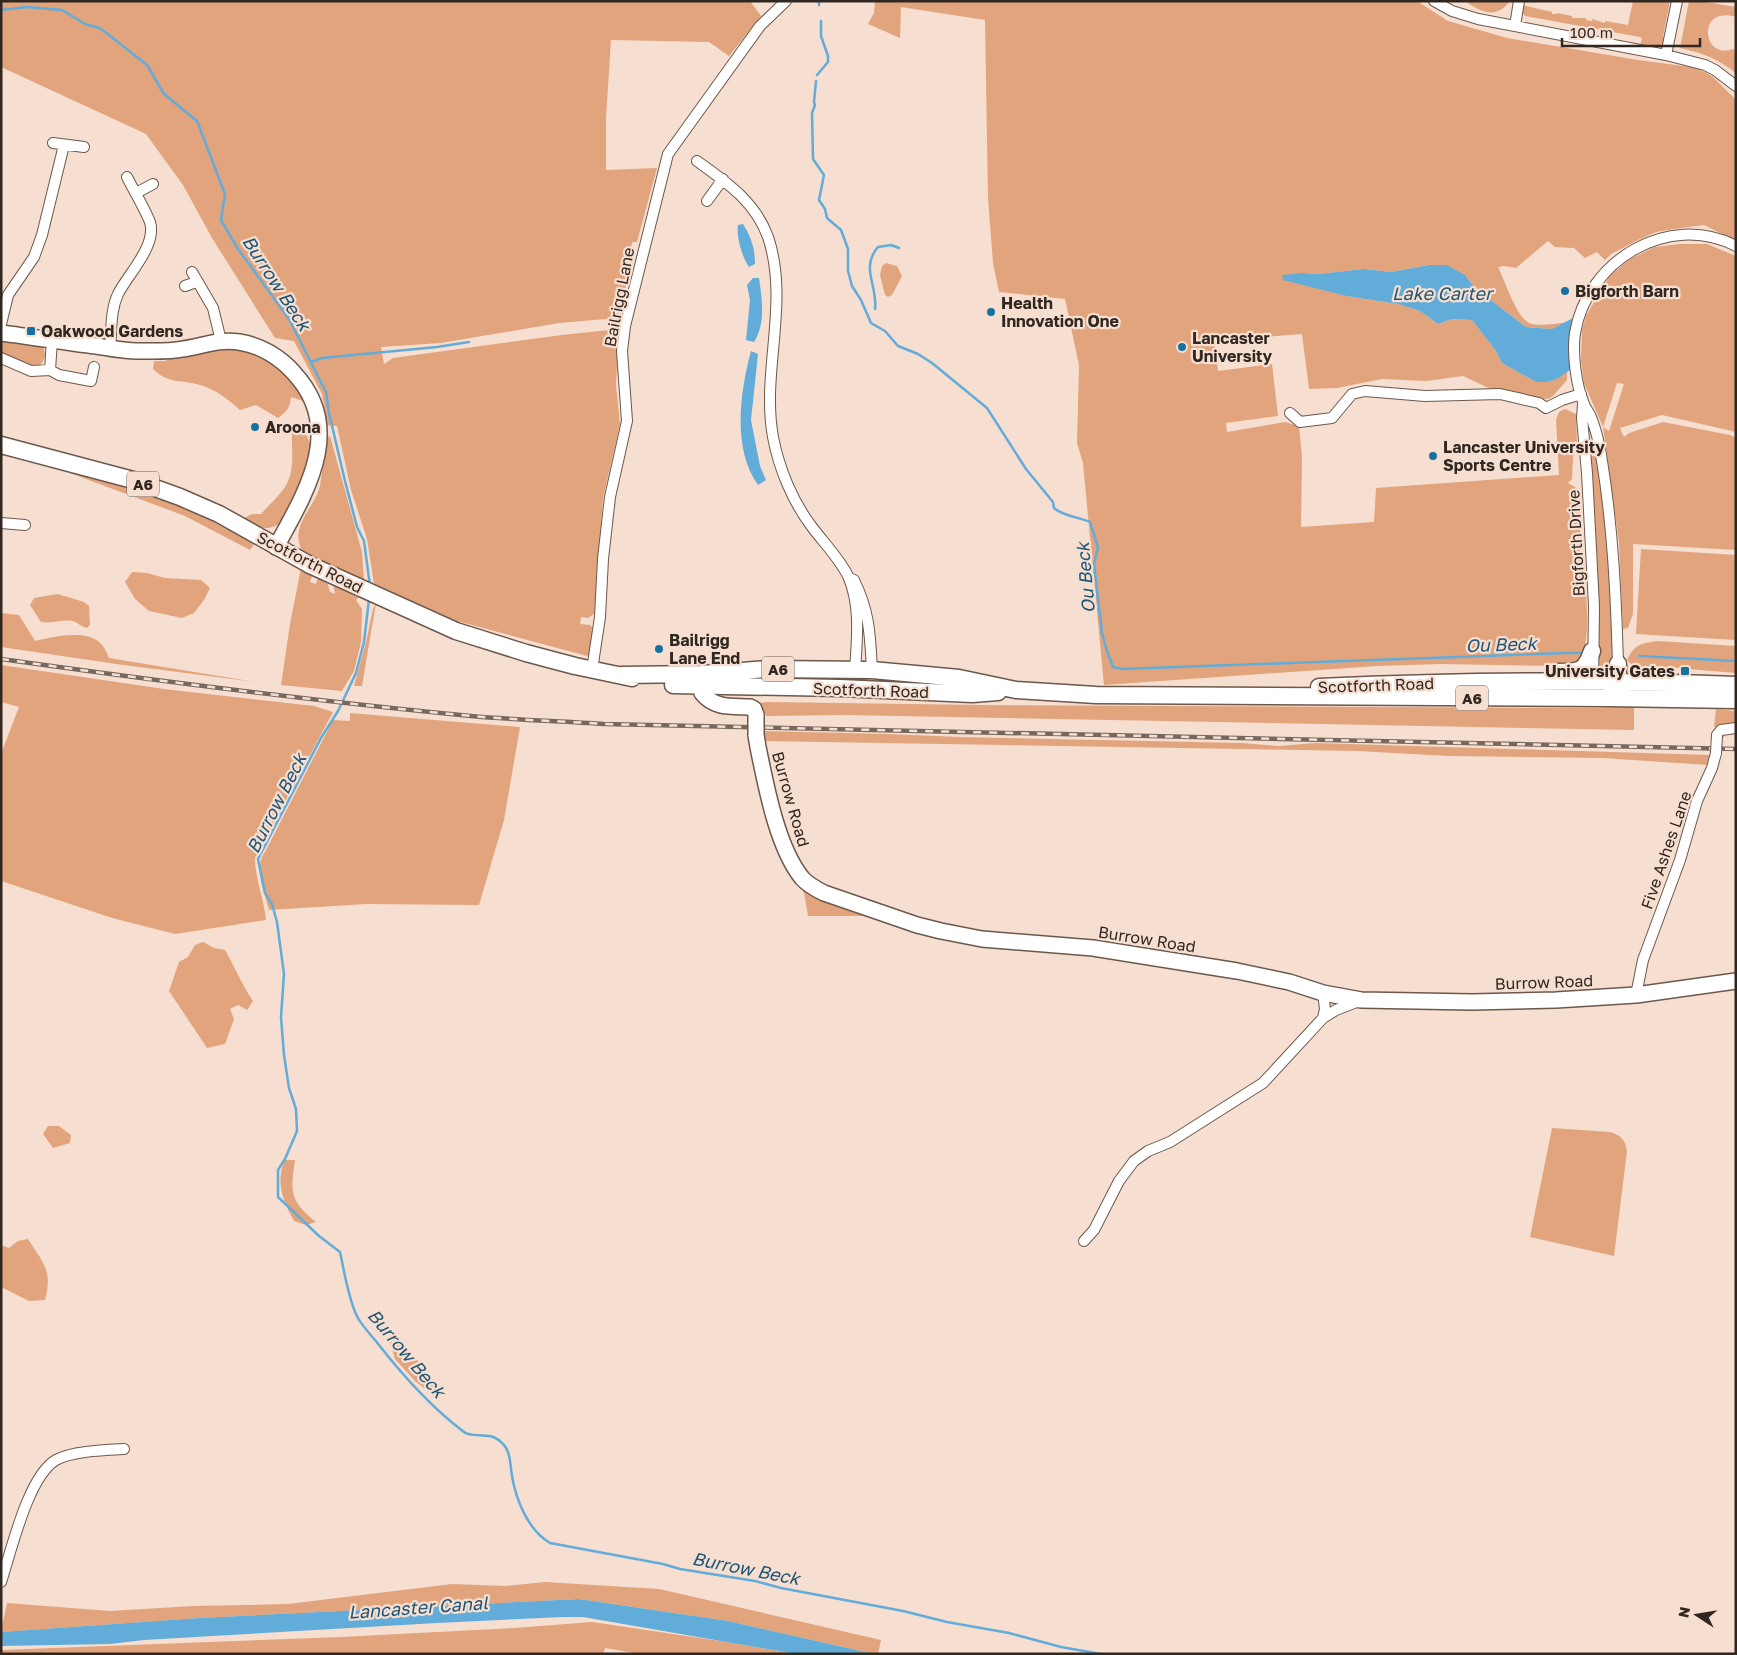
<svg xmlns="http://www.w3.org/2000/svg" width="1737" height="1655" viewBox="0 0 1737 1655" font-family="'Golos Text',sans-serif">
	<rect width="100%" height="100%" fill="#f6ded0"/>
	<!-- green -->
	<path fill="#e2a47d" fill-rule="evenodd" d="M1 1H750L761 16 729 56 709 42 611 40 606 118V170L657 168 637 242H632L631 249 635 251 618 318 559 323 441 343 381 347 384 364 393 358 562 335 619 329 616 385 620 424 603 498 595 606 596 613 588 618 581 617 580 624 590 625 595 631 590 653 587 656 457 621 374 584 367 539 351 490 337 426 327 425 322 394 294 341 275 338 212 238 183 185 146 134 1 67Z
		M875 1H1417L1448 21 1507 38 1638 60 1691 67 1705 72 1713 77 1736 100V241L1704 225 1667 230 1656 232 1640 239 1611 254 1605 260 1597 252 1585 258 1574 248 1555 247 1548 241 1516 268 1504 266 1498 267C1505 281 1516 316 1529 323 1538 327 1555 323 1565 323L1552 329 1526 327 1475 288 1465 275 1429 265 1391 272 1364 269 1318 274 1303 273 1320 289 1346 296 1398 304 1420 311 1438 324 1452 319 1472 320 1496 351 1502 363 1536 382 1557 379 1567 371V380L1553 396 1548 399 1527 397 1495 391 1463 376 1426 381 1382 379 1337 388 1309 389 1302 334 1214 341 1218 371 1272 364 1278 416 1226 423 1227 432 1285 422 1299 426 1302 457 1301 527 1374 522 1376 488 1559 475 1556 420 1559 412 1565 409 1576 414 1577 446 1573 457 1572 479 1568 483 1580 490V590H1584L1586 593C1587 609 1591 656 1574 664 1570 666 1563 665 1558 666L1440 664 1377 666 1104 685 1083 463 1077 443 1079 365 1065 299 999 292 993 263 988 198 985 20 901 7 900 38 868 24 874 13Z
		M1465 1H1510C1496 20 1481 12 1465 1Z
		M1633 1H1670L1663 36 1665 39C1659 51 1652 49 1640 46L1642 38 1640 37 1525 16 1521 11 1522 5 1552 12V14H1557V13L1572 16V18H1586V20L1592 21V19L1605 23V21L1628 25Z
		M1689 1H1700L1736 7V17C1696 5 1702 61 1733 49L1736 51V73C1716 58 1703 53 1680 48Z
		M1680 244H1707L1736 256V432L1662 415 1620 428 1624 437 1629 433 1663 422 1730 435 1736 438V550L1633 544V614L1628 628 1623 629 1619 542 1608 462 1603 427 1584 383 1581 361 1582 330 1586 316 1609 277 1630 259 1655 247ZM1617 383 1624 384 1609 431 1603 427Z
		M886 263 897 266 902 276 892 295 888 297 885 295 880 275 882 266Z
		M1 338 42 346C47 353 45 359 40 366H31L1 353Z
		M221 346 257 353 281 368 306 402 291 397C290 407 287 412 278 418L256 405 240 410C229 400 215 389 200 385 181 379 170 385 153 369L154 361H165L179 355Z
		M292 428H299L307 436 310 444V460L283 522C266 532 258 529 244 518L252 514H261C269 505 278 497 285 487 296 470 291 447 292 428Z
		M330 436 362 552 364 580 302 551C289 524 315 509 320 485 323 470 324 453 326 438Z
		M1 452C56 467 113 480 166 500 196 511 223 527 252 541L253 546 250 550 185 516 54 467 1 455Z
		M1592 456H1597L1599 459C1604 508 1609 557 1612 606 1613 626 1618 658 1610 675H1601L1597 668 1590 459Z
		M1641 549 1736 555V640L1636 634Z
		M301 568 313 574 310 582 316 584 318 577 327 582 330 592 335 594 333 583 360 596 356 600 362 609 361 642 354 671 342 691 281 685 290 624Z
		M132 572 147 573 165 578 201 580 210 588 204 600 194 613 182 618 149 611 135 599 125 582Z
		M58 594 84 602 89 606 90 625 87 628C82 627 78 623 73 621 62 619 51 624 41 622L30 605 34 598Z
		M376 603 362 686H354L366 642 373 609Z
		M1 613 19 615 35 641C52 637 83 630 98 641 104 646 106 651 109 658L255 682 116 664 1 647Z
		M1657 641 1736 646V673L1688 669V666H1682V668L1637 667 1632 665 1627 660C1635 644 1640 644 1657 641Z
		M1 665 164 689 314 706 333 712 255 858C255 879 264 899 266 920L175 934 112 918 1 881V754L19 707 1 702Z
		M766 702 979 705 1599 708 1634 706V730L845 715 766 716 760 706V703Z
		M1716 709 1736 711V724L1714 727Z
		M350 713 520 727 504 820 479 905 366 904 269 910C265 893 253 867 265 852L333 720 350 721Z
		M762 731 888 734 960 737 1242 743 1279 746 1316 743 1710 755 1708 765 1603 758 1449 756 1357 751 761 741Z
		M797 880 871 916H808L804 893Z
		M203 942 214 948 225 950C235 967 242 985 253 1001L247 1010 238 1005 230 1009 234 1019 225 1044 207 1048 169 991 179 962 188 957 195 945Z
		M48 1126H59L71 1135 70 1143 53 1148 43 1134Z
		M1552 1128 1610 1132C1622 1136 1625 1140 1627 1151L1614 1256 1530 1237Z
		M285 1160H295C290 1193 290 1201 316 1222L306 1225 294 1221C283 1201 275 1182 285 1160Z
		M28 1239C43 1263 53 1270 45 1300L29 1301 1 1287V1245L9 1248 18 1241Z
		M390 1342 404 1343 435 1383 442 1396 433 1395 415 1381 395 1359Z
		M545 1582 659 1589 881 1640 878 1654H874L728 1621 579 1599 199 1618 1 1632 7 1603 110 1611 193 1606 288 1604 452 1584 506 1586Z
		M592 1622 727 1642 796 1654H640L605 1648 603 1654H1V1650L341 1637 514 1628Z"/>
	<!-- water -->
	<path fill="#62acda" d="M743 224C751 237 755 248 755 264L749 267C742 257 736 236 738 225Z
		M1429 265H1447L1465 275 1475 288 1526 327 1552 329 1573 318 1569 346 1570 370 1557 379 1547 382H1536L1502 363 1496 351 1472 320 1452 319 1438 324 1420 311 1398 304 1346 296 1283 280 1282 275 1303 273 1318 274 1364 269 1391 272Z
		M753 278H759C762 299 766 323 754 342L746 340 750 300 747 285Z
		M751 351 758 354 751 420 760 466 766 480 758 485C732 449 740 392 751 351Z
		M579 1599 728 1621 874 1654H796L583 1617H563L437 1623 144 1640 110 1644 1 1646V1632L199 1618Z"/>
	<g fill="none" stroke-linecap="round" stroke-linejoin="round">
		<!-- stream -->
		<path stroke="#62acda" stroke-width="2.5" d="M819 1V5
			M1 10 27 7 62 10 85 24 100 28 147 65 164 94 197 121 225 194 221 220 238 249 289 319 326 392 329 413 345 481 357 527 364 541 370 586
			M817 75 828 62V56L821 36V21
			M816 81 814 102 815 105 812 113 813 159 824 175 819 200 825 209 827 218 841 230 844 238 848 249V271L852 286 861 300 871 323 885 331 898 346 918 354 932 363 987 408 1026 469 1053 502 1054 508C1063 516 1078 517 1090 522L1098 547 1094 564 1102 633 1107 651 1113 667 1123 669 1564 653H1582
			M875 309C878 286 860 268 878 247L891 245 899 248
			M311 362 322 358 437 347 469 342
			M369 599 364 642 356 673 338 711 321 738 258 859 265 893 272 904 277 922 284 974 281 1017 284 1055 289 1088 296 1109 297 1131 285 1159 278 1170V1197L319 1236 340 1252C344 1270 349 1303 358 1318 363 1327 372 1336 379 1345 404 1377 431 1407 464 1432 473 1439 490 1430 502 1443 511 1451 510 1465 512 1476 516 1500 528 1530 550 1543L663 1564 680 1569 755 1581 781 1588 903 1611 947 1622 1009 1633 1061 1647 1101 1654
			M1639 656 1736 661"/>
		<!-- street casing -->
		<g stroke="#6c584c" stroke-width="12">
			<path id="street" d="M1434 1 1452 11 1478 19 1666 55 1705 65 1715 70 1736 86
				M1515 26 1519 1
				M1666 55 1677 1
				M53 143 84 147
				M697 161C726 182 755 201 768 237 790 303 761 371 773 437 779 469 793 502 812 527 824 543 839 558 848 576 861 605 857 640 855 670
				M136 193 153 184
				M707 201 723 179
				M192 272 213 308 221 341
				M185 286 196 282
				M1 324 8 295 34 257 42 235 64 145
				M110 348C112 330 110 311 118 294 128 274 157 246 150 222 144 207 134 191 127 177
				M1 358 31 371 50 370 59 375 91 381 94 367
				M50 370 52 340
				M1583 404 1582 418 1587 473 1594 606 1593 682
				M1290 413 1300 422 1332 418 1352 394 1365 391 1425 396 1500 394 1539 403 1546 408 1562 400 1581 394
				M1 523 25 525
				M849 578 854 580C870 613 870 635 872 670
				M1618 664C1616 596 1613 528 1602 461 1600 446 1596 430 1591 417 1589 412 1585 408 1584 404 1576 385 1572 353 1575 333 1587 261 1668 211 1736 246
				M592 670 600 617 603 559 610 497 627 421 622 351 625 326 668 154 760 26 786 1
				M1717 735 1721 730 1736 728
				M1323 993 1325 1009 1323 1018
				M1636 995 1643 960 1680 860 1697 801 1712 768 1716 753
				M1084 1241 1094 1230 1119 1181 1134 1161 1148 1151 1170 1142 1263 1083 1323 1018 1336 1010 1359 1001
				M1 1582C11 1552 28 1476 56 1460 72 1451 105 1450 124 1449"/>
		</g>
		<!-- secondary casing -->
		<g stroke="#6c584c" stroke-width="18">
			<path id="secondary" d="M1 333C33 337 64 342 96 346 109 348 123 351 137 351 152 351 168 352 183 349 203 346 218 339 239 342 260 345 280 357 294 373 346 429 306 492 276 547
				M702 686V693C715 709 732 706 750 707L754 709 756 715
				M756 735 758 747C766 786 777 847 802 878 808 885 816 889 824 893L917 925 941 931 982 939 1093 948 1237 971 1289 982 1323 993 1361 1000 1472 1002 1556 1000 1636 995 1736 981"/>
		</g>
		<!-- primary casing -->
		<g stroke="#6c584c" stroke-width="19">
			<path id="primary" d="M1 445 133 480 180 497 219 514 310 565 456 631 526 653 575 666 632 678
				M1558 672C1579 672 1585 672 1592 651
				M621 675 701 674 766 669 872 670 959 678 1016 690 1096 695 1609 698 1736 700
				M673 685 840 688 972 694 998 692
				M1319 687C1458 681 1597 679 1736 685
				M1612 692 1618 682V664"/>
		</g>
		<!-- street -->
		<use href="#street" stroke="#fff" stroke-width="10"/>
		<!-- secondary -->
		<use href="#secondary" stroke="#fff" stroke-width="15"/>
		<!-- primary -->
		<use href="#primary" stroke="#fff" stroke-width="16"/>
		<!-- rail casing -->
		<g stroke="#76685f" stroke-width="4.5">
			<path id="rail" d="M1 659C158 681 314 701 471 716 515 720 560 721 604 724L1736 749"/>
		</g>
		<!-- rail -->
		<use href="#rail" stroke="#f6ded0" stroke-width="2.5" stroke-dasharray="8" stroke-linecap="butt"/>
		<!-- street-bridge casing -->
		<g stroke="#6c584c" stroke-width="12" stroke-linecap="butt">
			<path id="street-bridge" d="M1716 753 1717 735"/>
		</g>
		<!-- secondary-bridge casing -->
		<g stroke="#6c584c" stroke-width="18" stroke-linecap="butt">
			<path id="secondary-bridge" d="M756 735V715"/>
		</g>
		<!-- street-bridge -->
		<use href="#street-bridge" stroke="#fff" stroke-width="10"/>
		<!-- secondary-bridge -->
		<use href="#secondary-bridge" stroke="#fff" stroke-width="15"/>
	</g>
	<!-- markers -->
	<g fill="#1572a0" stroke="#f6ded0" stroke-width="2">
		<circle cx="1565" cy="291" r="5"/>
		<circle cx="991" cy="312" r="5"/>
		<rect x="26" y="326" width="10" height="10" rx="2.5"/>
		<circle cx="1182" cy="347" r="5"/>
		<circle cx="255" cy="427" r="5"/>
		<circle cx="1433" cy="456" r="5"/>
		<circle cx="659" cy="649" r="5"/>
		<rect x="1680" y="666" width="10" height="10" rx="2.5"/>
	</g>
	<g text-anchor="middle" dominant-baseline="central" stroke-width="4.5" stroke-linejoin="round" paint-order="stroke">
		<!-- shield labels -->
		<g fill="#f6ded0" stroke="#6b5e56" stroke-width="1">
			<rect x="127" y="471.5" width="32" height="25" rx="4"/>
			<rect x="762" y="656.5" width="32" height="25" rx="4"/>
			<rect x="1456" y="685.5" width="32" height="25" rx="4"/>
		</g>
		<g font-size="15" font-weight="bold" fill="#302721">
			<text x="143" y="484">A6</text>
			<text x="778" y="669">A6</text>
			<text x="1472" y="698">A6</text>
		</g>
		<!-- poi labels -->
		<g font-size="16" font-weight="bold" fill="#302721" stroke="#f6ded0" text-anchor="start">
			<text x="1575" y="291">Bigforth Barn</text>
			<text x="1001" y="303">Health<tspan x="1001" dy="18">Innovation One</tspan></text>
			<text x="41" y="331">Oakwood Gardens</text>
			<text x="1192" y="338">Lancaster<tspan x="1192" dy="18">University</tspan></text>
			<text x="265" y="427">Aroona</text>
			<text x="1443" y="447">Lancaster University<tspan x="1443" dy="18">Sports Centre</tspan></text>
			<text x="669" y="640">Bailrigg<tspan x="669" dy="18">Lane End</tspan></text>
			<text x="1675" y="671" text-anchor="end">University Gates</text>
		</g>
		<!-- street labels -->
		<g font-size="16" fill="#302721" stroke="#f6ded0">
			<text transform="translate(619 297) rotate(-79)">Bailrigg Lane</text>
			<text transform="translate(1576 543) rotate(-93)">Bigforth Drive</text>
			<text transform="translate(310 562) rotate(27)">Scotforth Road</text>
			<text transform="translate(1376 685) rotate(-2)">Scotforth Road</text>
			<text transform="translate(871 690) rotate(2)">Scotforth Road</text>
			<text transform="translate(791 799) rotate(74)">Burrow Road</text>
			<text transform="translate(1666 850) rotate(-71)">Five Ashes Lane</text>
			<text transform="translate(1147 939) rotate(9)">Burrow Road</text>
			<text transform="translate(1544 982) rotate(-2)">Burrow Road</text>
		</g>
		<!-- water labels -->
		<g font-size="18" font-style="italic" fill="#1e5676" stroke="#f6ded0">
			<text transform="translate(277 283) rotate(57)">Burrow Beck</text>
			<text x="1442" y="293">Lake Carter</text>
			<text transform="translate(1085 578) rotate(-95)">Ou Beck</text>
			<text transform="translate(1501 644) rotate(-2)">Ou Beck</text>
			<text transform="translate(276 803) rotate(-63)">Burrow Beck</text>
			<text transform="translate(407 1353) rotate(50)">Burrow Beck</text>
			<text transform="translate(746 1568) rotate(11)">Burrow Beck</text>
			<text transform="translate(418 1607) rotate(-4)">Lancaster Canal</text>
		</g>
	</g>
	<!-- border -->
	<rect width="1737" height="1655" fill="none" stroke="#302721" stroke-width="5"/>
	<!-- north arrow -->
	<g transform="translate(1697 1615) rotate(282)" stroke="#f6ded0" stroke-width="4" paint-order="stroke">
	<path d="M0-4L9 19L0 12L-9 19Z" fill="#302721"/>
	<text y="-8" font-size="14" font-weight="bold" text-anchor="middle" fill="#302721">N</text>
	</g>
	<!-- scale -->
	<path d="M1562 38v8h138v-8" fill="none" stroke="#302721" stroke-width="2.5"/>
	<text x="1570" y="38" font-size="15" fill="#302721" stroke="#f6ded0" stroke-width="4" paint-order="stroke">100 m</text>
</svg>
